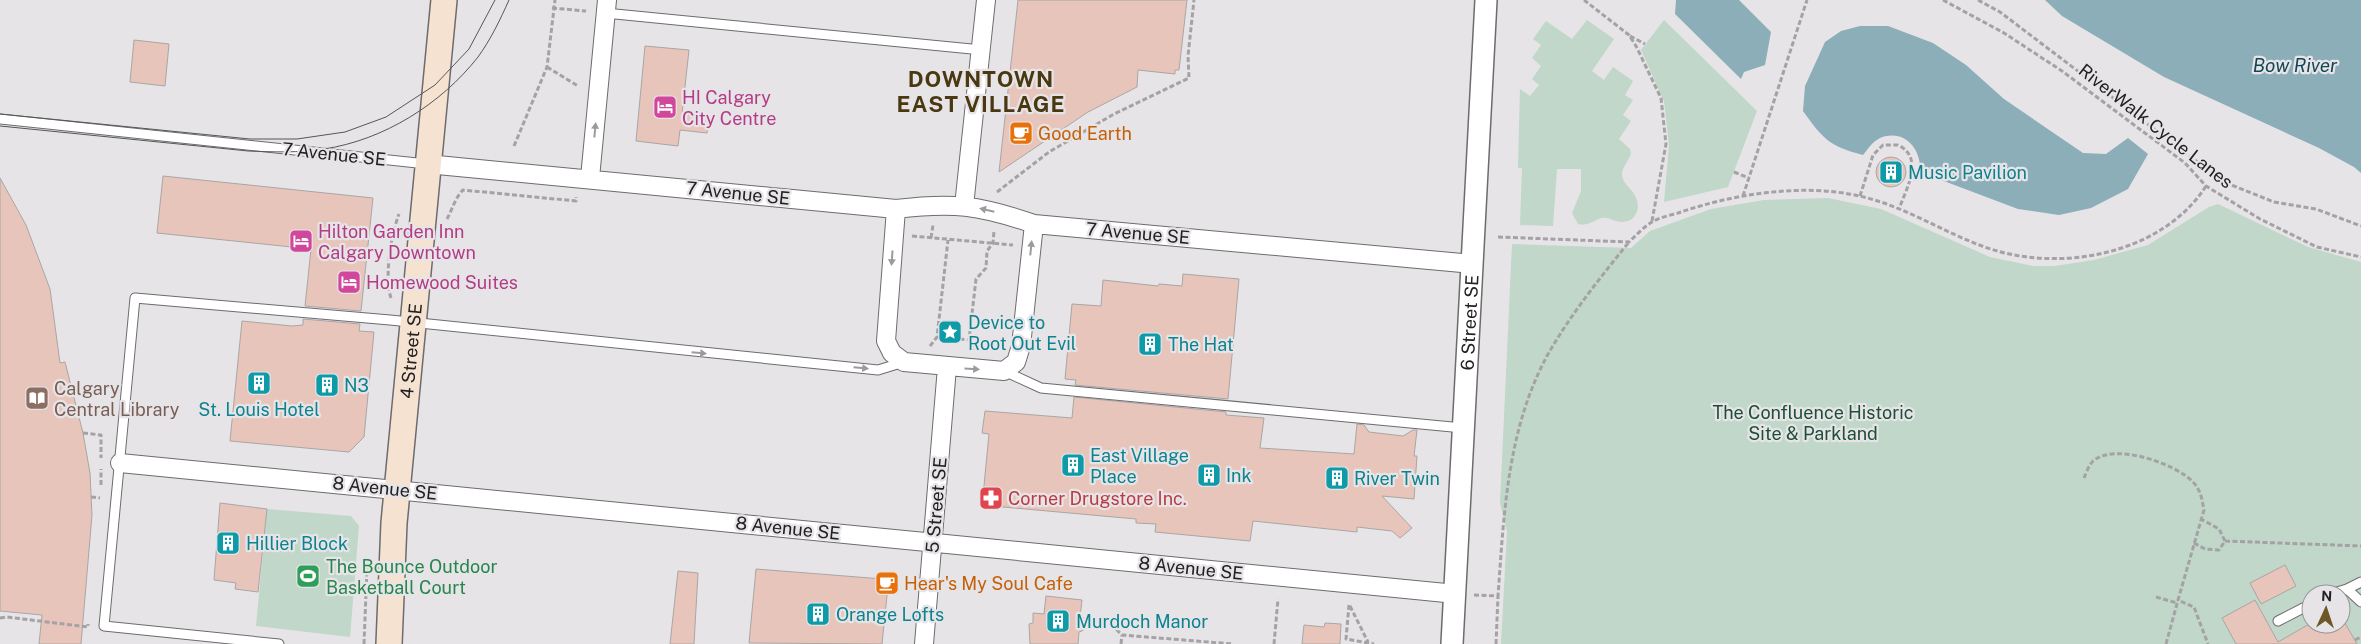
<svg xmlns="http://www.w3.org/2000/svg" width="2361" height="644" viewBox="0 0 2361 644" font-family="'Public Sans',sans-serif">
	<rect width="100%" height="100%" fill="#e6e4e7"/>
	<!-- green -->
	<path fill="#c0d7c9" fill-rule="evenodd" d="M1587 20 1614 39 1592 71 1604 80 1613 67 1633 81 1625 95 1633 100 1623 115 1631 121 1619 139 1630 149 1631 154C1628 162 1622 167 1622 175 1623 184 1630 187 1634 194 1642 206 1637 222 1622 222 1616 222 1612 219 1607 218 1597 216 1591 227 1578 224L1572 213 1581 191V169H1557L1553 226 1520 225 1522 168H1518L1520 89 1530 96 1539 85 1532 79 1541 66 1532 58 1541 45 1533 39 1546 21 1572 39Z
		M1664 20 1757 111 1728 187 1664 202 1669 145 1664 101 1641 50Z
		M1828 198 1881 209 1990 257 2033 266H2055L2094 260 2148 245 2209 207 2218 204 2308 247 2361 262V644H1501L1507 532 1500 503 1512 244 1631 248 1650 231 1711 209 1764 200ZM2311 594H2341V624H2311Z
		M267 509 351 516 359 526 350 637 256 626Z"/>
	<!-- water -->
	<path fill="#8baeb9" d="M1676 0H1739L1771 32 1765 65 1744 72 1741 79 1675 14Z
		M2045 0H2361V173L2354 167 2319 148 2164 77 2062 16Z
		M1860 26H1888L1933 43 1966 65 2004 99 2083 153 2106 154 2128 138 2148 154 2128 189 2091 208 2059 215 2018 209 1920 172C1922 150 1905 128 1880 138 1872 142 1868 149 1863 155 1829 146 1823 139 1803 111L1805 86 1825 42 1841 31Z"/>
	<!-- building -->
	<path fill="#e8c5ba" stroke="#a9a6a5" d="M1018 0H1187L1179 70H1175V74L1138 70 1137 87 1088 112 999 172Z
		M134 40 169 44 165 86 130 82Z
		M645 46 689 50 682 114 709 116 707 133 680 130 678 146 636 141Z
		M1876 172a15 15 0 1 1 30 0a15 15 0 1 1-30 0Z
		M163 176 373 198 361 311 305 306 311 249 157 233Z
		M0 178 26 225 50 289 60 363 65 362 83 433 90 473 92 515 81 644H39L42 615 0 611Z
		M1183 274 1239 279 1228 399 1075 385 1076 380 1065 379 1072 304 1101 306 1103 280 1158 286 1159 284 1182 286Z
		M303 319 360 324 359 331 374 332 364 437 349 452 230 441 242 321 292 326 303 325Z
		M1074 397 1226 412V415L1264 418 1260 448 1354 454 1357 424 1364 425 1369 432 1403 436 1413 430H1417L1414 456H1417L1414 499 1382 496 1412 528 1400 538 1392 531 1357 527V532L1253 521 1250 541 1155 532 1156 524 1136 523V519L992 506 983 496 989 434 982 433 985 411 1072 418Z
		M220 503 267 509 258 592 235 589 236 583 214 580Z
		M2285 565 2296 586 2261 604 2250 583Z
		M756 569 883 579 888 586 882 644 749 643Z
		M678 571 698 573 694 644H670Z
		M1046 596 1082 600 1080 617 1085 618 1082 624 1084 630 1079 632 1078 644H1030L1029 624 1033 623V613L1044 614Z
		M2255 600 2278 642 2311 623 2341 624V616L2357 644H2236L2222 618Z
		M1325 623 1341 624 1340 644H1302L1304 625 1324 627Z"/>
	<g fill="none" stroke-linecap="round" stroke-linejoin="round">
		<!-- service casing -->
		<g stroke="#6d6b6e" stroke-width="11">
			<path id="service" d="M605 13 982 50
				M0 119 427 164
				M1004 371 1041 388 1463 428
				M2347 589 2361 582
				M2330 594 2347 589 2361 602
				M2278 621 2311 604
				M279 644 104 626 135 298 390 320 878 370 904 362"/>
		</g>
		<!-- minor casing -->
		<g stroke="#6d6b6e" stroke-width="20">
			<path id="minor" d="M427 164 896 209C953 202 979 205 1034 224L1473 264
				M590 178 607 0
				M964 206 986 0
				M896 209 886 341 892 353 904 362 1004 371 1016 362 1021 346 1034 224
				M120 463 1456 594
				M924 644 947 367"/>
		</g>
		<!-- tertiary casing -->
		<g stroke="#6d6b6e" stroke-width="24">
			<g id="tertiary">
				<path id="s1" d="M1452 644 1486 0"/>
			</g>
		</g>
		<!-- secondary casing -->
		<g stroke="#6d6b6e" stroke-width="28">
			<g id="secondary">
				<path id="s2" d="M389 644 394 523 444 0"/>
			</g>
		</g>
		<!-- path -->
		<path stroke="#a4a2a5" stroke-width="3" stroke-dasharray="5 2.5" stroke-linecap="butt" d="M1584 0 1629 35 1636 46 1661 98 1666 144 1652 221
			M1943 0 2004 33 2062 71 2185 163 2206 186 2260 219 2317 247 2361 257
			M1978 0 2000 12 2224 182 2274 202 2316 209 2361 226
			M552 8 586 11
			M1630 36 1645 44
			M547 67 578 86
			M514 146 547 67 555 0
			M1734 172 1749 178
			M997 192 1049 152 1114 114 1189 78 1188 56 1194 0
			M1743 196 1807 0
			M1860 196 1873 155 1883 145H1898C1925 158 1906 189 1899 209
			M447 219C452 210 456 196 463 190L576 201V197
			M912 236 1013 245
			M1498 237 1629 242C1636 235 1644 227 1652 222 1660 217 1672 215 1681 212 1734 194 1803 183 1859 196 1902 205 1941 231 1982 246 2056 274 2161 256 2206 186
			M931 238 933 225
			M391 298C384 277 391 235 399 214
			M937 337 969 340
			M930 346 937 337 948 240
			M973 350 969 340 976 279 986 268 987 251 993 243 994 231
			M83 433 101 435V458
			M2084 478C2086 473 2089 465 2093 461 2115 442 2176 464 2193 482 2201 490 2202 500 2204 510L2178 600 2194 607 2208 644
			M101 485V469
			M91 497 100 498
			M2225 541 2361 546
			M2194 543 2205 549 2219 550 2225 541 2219 529 2201 519
			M1474 595 1498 596C1504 514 1507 430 1547 356 1570 315 1600 278 1629 242
			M2156 597 2177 603
			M1349 605 1346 639 1374 644
			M1350 606 1368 642
			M0 618 7 617 88 627V624
			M1111 624 1122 635 1233 644
			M2355 640 2361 637
			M364 644 367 568
			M1121 644 1122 635
			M1274 644 1278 599
			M1496 644 1498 596
			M2166 644 2178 600"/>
		<!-- service -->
		<use href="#service" stroke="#fff" stroke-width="9"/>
		<!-- minor -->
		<use href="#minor" stroke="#fff" stroke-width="18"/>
		<!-- tertiary -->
		<use href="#tertiary" stroke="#fff" stroke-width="21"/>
		<!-- secondary -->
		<use href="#secondary" stroke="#f6e2d0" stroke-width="25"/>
		<!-- tram -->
		<path stroke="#565557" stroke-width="1" d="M0 114 250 139H297L345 132 386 117 435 85 469 49 495 0
			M0 126 248 151C273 152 299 153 324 149 384 140 441 104 478 57 491 39 500 20 509 0"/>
	</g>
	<!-- one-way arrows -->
	<defs><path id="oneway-solid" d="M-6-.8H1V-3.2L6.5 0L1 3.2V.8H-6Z" transform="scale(1.25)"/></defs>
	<g fill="#9c9b9c">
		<use href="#oneway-solid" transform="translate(595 130) rotate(-85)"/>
		<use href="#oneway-solid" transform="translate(987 210) rotate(-167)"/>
		<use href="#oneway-solid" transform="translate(1031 248) rotate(-84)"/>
		<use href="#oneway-solid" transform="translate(892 258) rotate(94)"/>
		<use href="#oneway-solid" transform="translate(699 353) rotate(5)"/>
		<use href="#oneway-solid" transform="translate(861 368) rotate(5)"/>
		<use href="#oneway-solid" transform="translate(972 369) rotate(4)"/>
	</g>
	<!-- icons -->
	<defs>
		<g id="hotel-square" transform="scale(1.25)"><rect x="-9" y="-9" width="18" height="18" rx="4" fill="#d1479c" stroke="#e6e4e7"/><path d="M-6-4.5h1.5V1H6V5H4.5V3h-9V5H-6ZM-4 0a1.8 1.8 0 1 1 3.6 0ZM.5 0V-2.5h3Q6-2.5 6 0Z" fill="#fff"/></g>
		<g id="cafe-square" transform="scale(1.25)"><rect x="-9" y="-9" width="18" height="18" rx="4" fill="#e8710a" stroke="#e6e4e7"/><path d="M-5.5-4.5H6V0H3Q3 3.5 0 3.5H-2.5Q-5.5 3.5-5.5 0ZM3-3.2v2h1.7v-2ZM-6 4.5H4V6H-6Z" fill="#fff"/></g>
		<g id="building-square" transform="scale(1.25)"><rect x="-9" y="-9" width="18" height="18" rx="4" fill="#0f9aa8" stroke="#e6e4e7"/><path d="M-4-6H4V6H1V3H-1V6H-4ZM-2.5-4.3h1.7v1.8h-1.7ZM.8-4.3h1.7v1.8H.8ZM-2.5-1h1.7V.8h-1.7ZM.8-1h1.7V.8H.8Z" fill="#fff"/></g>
		<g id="sight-square" transform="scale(1.25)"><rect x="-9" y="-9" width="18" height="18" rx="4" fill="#0f9aa8" stroke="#e6e4e7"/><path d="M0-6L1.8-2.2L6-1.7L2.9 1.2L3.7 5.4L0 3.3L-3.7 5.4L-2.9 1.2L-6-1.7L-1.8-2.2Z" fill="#fff"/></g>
		<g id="library-square" transform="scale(1.25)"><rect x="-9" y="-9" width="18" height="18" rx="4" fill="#8d6e63" stroke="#e6e4e7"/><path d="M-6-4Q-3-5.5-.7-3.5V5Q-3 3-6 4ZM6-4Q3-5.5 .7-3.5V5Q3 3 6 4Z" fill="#fff"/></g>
		<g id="pharmacy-square" transform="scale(1.25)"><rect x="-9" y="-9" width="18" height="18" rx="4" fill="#e0444e" stroke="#e6e4e7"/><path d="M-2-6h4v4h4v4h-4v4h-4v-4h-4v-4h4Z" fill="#fff"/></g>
		<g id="stadium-square" transform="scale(1.25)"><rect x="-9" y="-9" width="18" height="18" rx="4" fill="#2e9e5b" stroke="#e6e4e7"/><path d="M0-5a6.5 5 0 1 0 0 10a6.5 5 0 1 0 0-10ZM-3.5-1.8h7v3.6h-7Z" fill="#fff"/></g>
	</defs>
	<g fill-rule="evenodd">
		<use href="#hotel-square" x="665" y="107"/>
		<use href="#cafe-square" x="1021" y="133"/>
		<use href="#building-square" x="1891" y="172"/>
		<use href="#hotel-square" x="301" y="241"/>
		<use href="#hotel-square" x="349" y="282"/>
		<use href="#sight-square" x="950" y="332"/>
		<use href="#building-square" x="1150" y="344"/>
		<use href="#building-square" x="259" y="383"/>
		<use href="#building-square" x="327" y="385"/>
		<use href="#library-square" x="37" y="398"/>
		<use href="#building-square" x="1073" y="465"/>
		<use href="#building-square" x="1209" y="475"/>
		<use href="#building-square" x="1337" y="478"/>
		<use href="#pharmacy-square" x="991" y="498"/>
		<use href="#building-square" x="228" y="543"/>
		<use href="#stadium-square" x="308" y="576"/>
		<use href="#cafe-square" x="887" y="583"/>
		<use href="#building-square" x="818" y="614"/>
		<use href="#building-square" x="1058" y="621"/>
	</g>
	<g text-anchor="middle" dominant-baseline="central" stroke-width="4.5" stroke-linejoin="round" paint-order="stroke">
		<!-- hotel labels -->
		<g font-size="18" fill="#b23c85" stroke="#e6e4e7" text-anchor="start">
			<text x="682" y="97">HI Calgary<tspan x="682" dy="21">City Centre</tspan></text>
			<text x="318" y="231">Hilton Garden Inn<tspan x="318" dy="21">Calgary Downtown</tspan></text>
			<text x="366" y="282">Homewood Suites</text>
		</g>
		<!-- street labels -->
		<g font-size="18" fill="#222123" stroke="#e6e4e7">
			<text transform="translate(2156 126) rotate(38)">RiverWalk Cycle Lanes</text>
			<text transform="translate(334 154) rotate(6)">7 Avenue SE</text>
			<text transform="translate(738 193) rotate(6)">7 Avenue SE</text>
			<text transform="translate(1138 233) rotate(5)">7 Avenue SE</text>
			<text stroke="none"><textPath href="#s1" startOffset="322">6 Street SE</textPath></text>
			<text stroke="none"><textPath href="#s2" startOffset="294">4 Street SE</textPath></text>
			<text transform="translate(385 488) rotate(6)">8 Avenue SE</text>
			<text transform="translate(936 505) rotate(-85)">5 Street SE</text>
			<text transform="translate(788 528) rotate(6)">8 Avenue SE</text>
			<text transform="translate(1191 568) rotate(6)">8 Avenue SE</text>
		</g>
		<!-- food labels -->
		<g font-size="18" fill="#c56008" stroke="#e6e4e7" text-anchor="start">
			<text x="1038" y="133">Good Earth</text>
			<text x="904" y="583">Hear's My Soul Cafe</text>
		</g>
		<!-- culture labels -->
		<g font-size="18" fill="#0d838f" stroke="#e6e4e7" text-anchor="start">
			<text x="1908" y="172">Music Pavilion</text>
			<text x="968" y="322">Device to<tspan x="968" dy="21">Root Out Evil</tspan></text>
			<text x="1168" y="344">The Hat</text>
			<text x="344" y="385">N3</text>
			<text x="259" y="409" text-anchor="middle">St. Louis Hotel</text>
			<text x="1090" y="455">East Village<tspan x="1090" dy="21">Place</tspan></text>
			<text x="1226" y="475">Ink</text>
			<text x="1354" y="478">River Twin</text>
			<text x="246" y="543">Hillier Block</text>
			<text x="836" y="614">Orange Lofts</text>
			<text x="1076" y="621">Murdoch Manor</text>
		</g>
		<!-- education labels -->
		<g font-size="18" fill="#785e54" stroke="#e6e4e7" text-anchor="start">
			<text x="54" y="388">Calgary<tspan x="54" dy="21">Central Library</tspan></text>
		</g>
		<!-- park labels -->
		<g font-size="18" fill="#1b5036" stroke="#e6e4e7">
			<text x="1813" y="412">The Confluence Historic<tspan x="1813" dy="21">Site &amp; Parkland</tspan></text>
		</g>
		<!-- health labels -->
		<g font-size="18" fill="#be3a42" stroke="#e6e4e7" text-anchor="start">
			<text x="1008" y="498">Corner Drugstore Inc.</text>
		</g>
		<!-- leisure labels -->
		<g font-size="18" fill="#27864d" stroke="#e6e4e7" text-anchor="start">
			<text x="326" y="566">The Bounce Outdoor<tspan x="326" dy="21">Basketball Court</tspan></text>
		</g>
		<!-- water labels -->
		<g font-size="19" font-style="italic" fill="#134654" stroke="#e6e4e7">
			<text x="2295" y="65">Bow River</text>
		</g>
		<!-- district labels -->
		<g font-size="22" font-weight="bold" letter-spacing="1" fill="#493811" stroke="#e6e4e7">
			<text x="981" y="79">DOWNTOWN<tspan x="981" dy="25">EAST VILLAGE</tspan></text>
		</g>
	</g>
	<!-- north arrow -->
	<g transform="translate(2326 609) rotate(3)"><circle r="24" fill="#e6e4e7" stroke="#989699"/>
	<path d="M0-4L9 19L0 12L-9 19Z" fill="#6d5726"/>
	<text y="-8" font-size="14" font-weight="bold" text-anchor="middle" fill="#222123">N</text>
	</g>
</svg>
